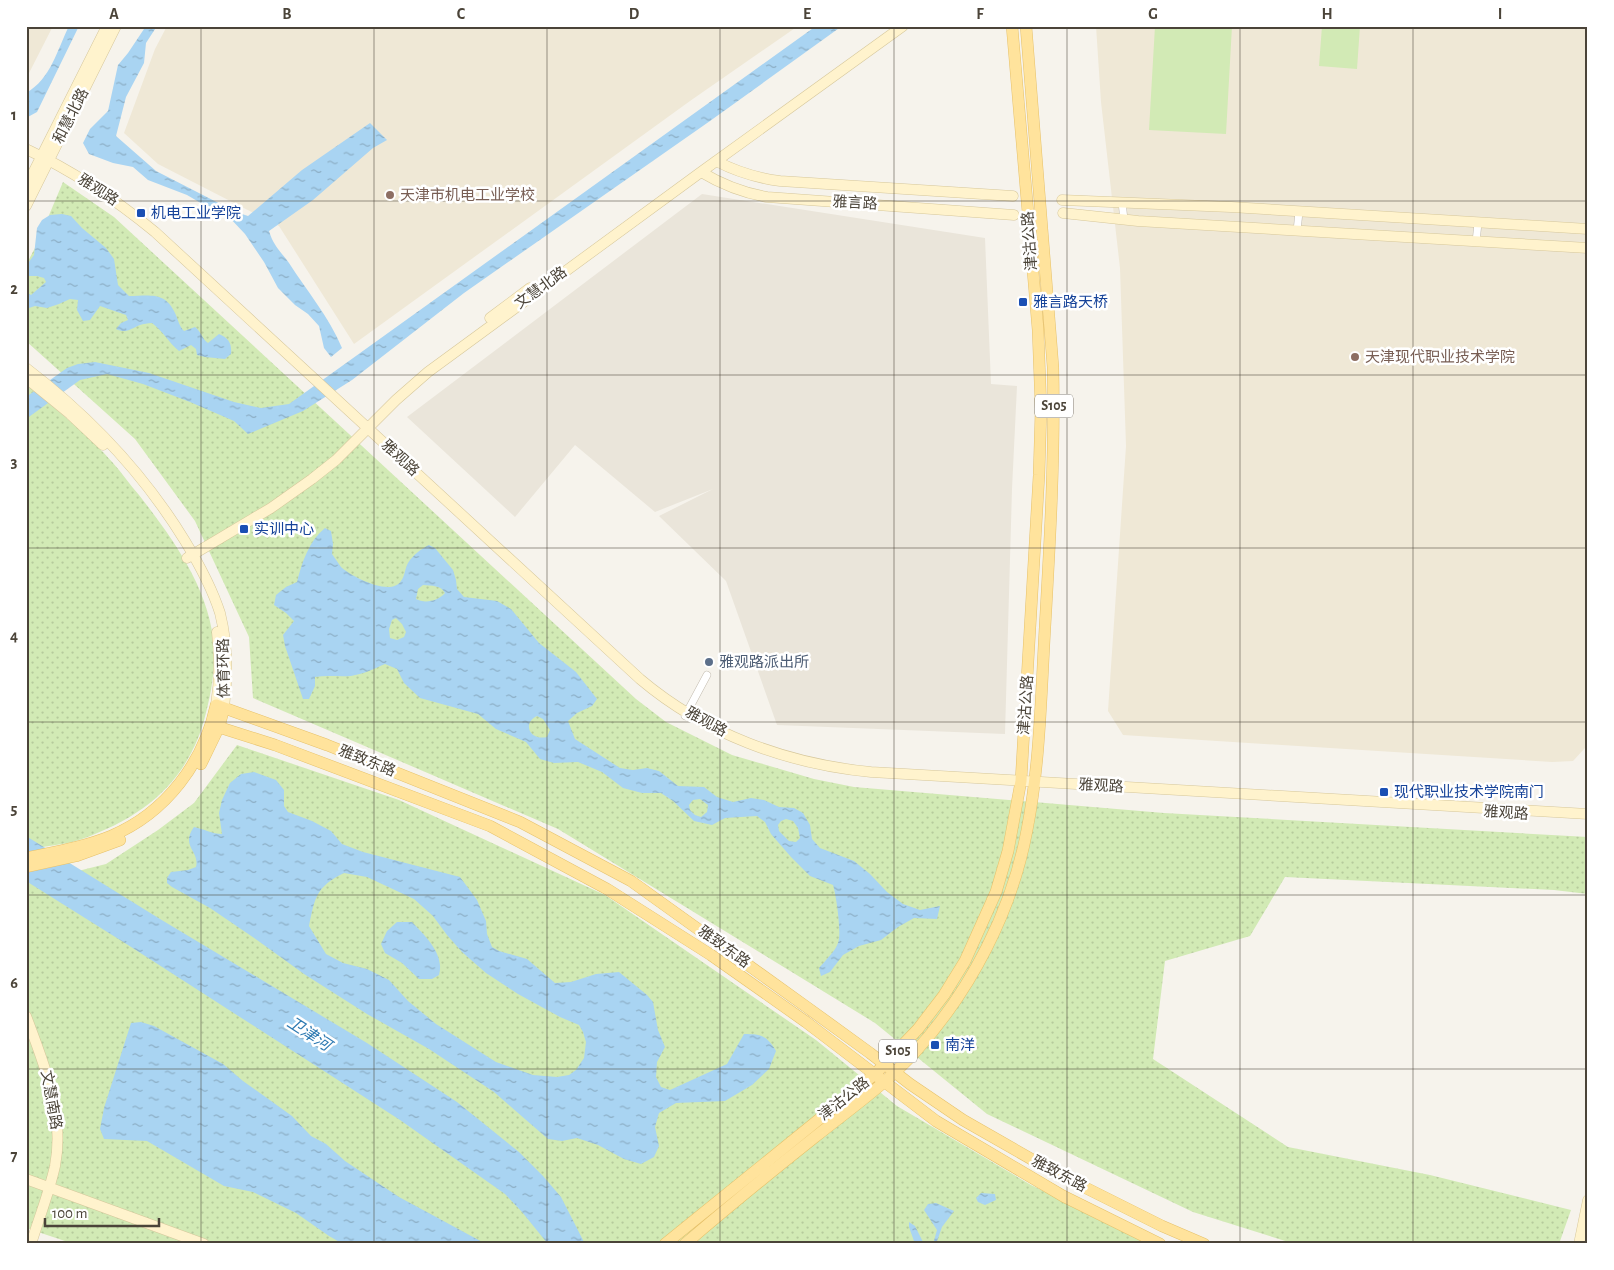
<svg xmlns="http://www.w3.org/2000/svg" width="1614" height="1270" viewBox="0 0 1614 1270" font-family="'Alegreya Sans','Noto Sans SC',sans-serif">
	<defs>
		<pattern id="park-dots" width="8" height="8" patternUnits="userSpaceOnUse" patternTransform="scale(1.25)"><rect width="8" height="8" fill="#d2eab5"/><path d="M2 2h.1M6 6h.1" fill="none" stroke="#b6ca9c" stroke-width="1.8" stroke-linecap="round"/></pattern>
		<pattern id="water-ripples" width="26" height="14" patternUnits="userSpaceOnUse" patternTransform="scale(1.25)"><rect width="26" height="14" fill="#a9d4f2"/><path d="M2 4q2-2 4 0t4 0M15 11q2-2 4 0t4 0" fill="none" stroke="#8caec5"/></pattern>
	</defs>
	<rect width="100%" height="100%" fill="#f6f3ec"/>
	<!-- residential -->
	<path fill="#eae5da" d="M702 194 985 238 991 384 1017 386 1012 489 1005 734 777 725 726 581 659 516 713 489 655 512 575 445 515 517 407 417Z"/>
	<!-- education -->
	<path fill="#efe8d6" d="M26 26H53L26 79Z
		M167 26H798L690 101 354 344 279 226 158 164 124 133 155 49Z
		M1096 26H1588V697L1585 748 1573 761 1552 762 1123 735 1108 711 1126 446 1120 268 1101 102Z"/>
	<!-- grass -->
	<path fill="#d2eab5" d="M1155 26H1232L1226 134 1149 130Z
		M1322 26H1360L1357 69 1319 66Z"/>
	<!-- park -->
	<path fill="url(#park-dots)" d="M63 182 114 217 636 699 666 722 732 755 814 779 854 787 1164 813 1588 837V894L1554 890 1285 877 1250 936 1165 961 1153 1059 1288 1147 1430 1175 1571 1210 1559 1244H1295L1193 1212 987 1114 875 1023 558 829 253 698 249 637 195 521 135 439 26 341V265L36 246Z
		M26 384C55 409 88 434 113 463 122 473 130 485 139 495 174 540 211 591 214 649 215 675 210 699 203 724 184 785 141 818 82 839 65 845 44 846 26 850Z
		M237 745 399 800 605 895 816 1040 897 1106 1031 1185 1153 1244H74L26 1228V884L106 864 158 830 194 803Z"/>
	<!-- water -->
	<path fill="url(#water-ripples)" fill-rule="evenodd" d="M69 26H79L37 112 26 118V93C51 79 57 50 69 26Z
		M146 26H157L146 43 144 63 126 97 116 136 156 171 236 212 248 216 302 170 370 123 387 140 373 148 313 200 269 231C273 245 281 252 289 263 307 291 329 317 342 348L331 357 324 348 319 326 308 314 295 305 278 288 264 262 245 234 228 216 211 209 187 195 148 180 133 167 113 163 89 154 83 143 90 129 108 111 118 65 128 53Z
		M816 26H842L710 121 464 293 352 380 303 411 248 434 234 421 190 402 143 384 107 374 80 380 26 419V397L67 368 78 364 95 362 149 373 234 402 261 408 289 404Z
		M62 214 71 216 82 228 106 248 114 259 118 285 129 296C149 296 165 291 175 313 178 319 179 326 184 331L195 327C201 331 202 339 208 343L219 334C229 338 232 344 231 354L225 359 205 357 197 355 196 349 191 345 179 351C169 343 163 331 152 323 148 323 143 324 140 325 130 329 126 334 116 329L121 323 128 320 126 315 100 306 90 320 83 321 77 310 78 300 70 299 59 304 47 308 35 306 26 309V292L31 295 46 282 44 278 37 276H29L26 287V266L34 255 37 228 42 220 50 215Z
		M325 528 331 531 333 544 332 554C335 558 338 563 341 567 352 577 391 597 401 581 405 576 405 568 408 563 413 555 421 549 429 545L435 548 453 570 456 580 457 589 464 597 497 601 511 609 539 643 576 672 597 699 592 706 577 713 568 721 575 739 620 768 633 770 647 768 659 771 678 786 704 787 717 797 733 802 751 798 764 800 779 807 794 808 803 813 810 825 812 839 820 848 854 861 870 874 887 892 903 904 920 910 940 906 937 919 914 918 898 927 881 940 859 946 843 955 830 972 821 976 819 968C825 961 836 950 838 943 842 934 836 894 833 885L810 876 791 857 771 834 765 822 757 816 725 818 712 825 694 821 673 801 661 793H642L623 788 602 772 578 762 554 763 540 759 526 742 496 729 478 714 420 698 404 683 397 669 385 664C374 669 363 674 351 676 339 677 327 675 315 677V686L309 699H303L285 646 283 635 294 621 286 613 274 605 276 595 286 587 297 582C302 562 309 541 325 528ZM423 585C432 586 441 585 445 593 438 601 425 604 416 599L418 589ZM396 618 402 624 406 632 404 637 397 640 390 638 389 629 392 620ZM537 716 543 719 550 730 547 737C531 741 521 724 537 716ZM700 799 708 805 707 812 701 817 695 815 690 810 689 805 693 800ZM786 819 793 821 798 828 800 838 796 842 789 841 779 831 778 825 781 821Z
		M254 772 276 780 284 790V806L288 812 312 821 331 831 342 844 363 852 460 877 477 900 486 921 487 934 492 947 499 951 527 959 555 983 571 982 596 974 619 972 647 995 653 1002 658 1030 665 1047 657 1062 656 1077 661 1087 670 1090 727 1064 744 1034C762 1034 767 1036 776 1051L769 1069 752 1085 725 1101 676 1103 659 1113 655 1127 659 1146 654 1157 641 1164 624 1159 598 1145 577 1138 562 1141 548 1139 494 1092 429 1049 367 1014 304 974 257 940 210 908 172 887 167 883V878L171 872 188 870 196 867C200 851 180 846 194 827 204 829 212 834 222 834L219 813 222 800 230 783 241 774ZM344 873 367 877 414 899 433 916 447 935 462 952 486 973 518 994 560 1017 579 1025 583 1032 586 1042 584 1058 576 1070 569 1075 557 1077 533 1075 496 1062 436 1024 408 1001 389 980 367 969 343 963 326 954 309 926C315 897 316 887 344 873Z
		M26 836 160 919 367 1043 457 1102 519 1152 543 1176 561 1197 585 1244H548L522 1212 505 1194 400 1120 128 945 26 881Z
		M397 922H412C425 936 445 954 439 975L432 979H419L402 963 385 953 381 944 387 931Z
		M141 1022 154 1026 223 1064 243 1081 292 1116 311 1136 326 1144 345 1161 399 1197 486 1244H343L329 1236 296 1213 253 1192 224 1186 147 1141 104 1139 100 1129 104 1108 131 1023Z
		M981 1193 995 1194 996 1200 985 1205 978 1202 976 1198Z
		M936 1203 954 1211 942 1227 936 1244H933L937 1230 924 1210 928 1204Z
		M909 1222 915 1226 924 1244H915L909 1227Z"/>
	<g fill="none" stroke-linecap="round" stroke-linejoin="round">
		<!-- street casing -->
		<g stroke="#c2bbae" stroke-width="8">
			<path id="street" d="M1122 202 1124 220
				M1297 231 1299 212
				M1476 242 1478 223
				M685 716 707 675"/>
		</g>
		<!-- secondary casing -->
		<g stroke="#d6c79b" stroke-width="11">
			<path id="secondary" d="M26 149C73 171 115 199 155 232L640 679C705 734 787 764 871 772L1588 814
				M716 161C737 172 757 178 780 181L1013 196
				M701 172C721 184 744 193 767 197L1014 215
				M26 187 107 26
				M1062 200 1231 207 1588 229
				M26 206 116 26
				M1063 213 1138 221 1588 248
				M490 318 530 288
				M26 368C89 416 144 474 185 541 199 564 212 588 220 613 228 645 228 676 224 708
				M26 378 70 414 103 445
				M187 558 271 508 312 479 336 460 396 400 428 372 701 172 903 26
				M216 705C220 680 220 657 217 632
				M26 1016C44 1064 65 1114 55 1166 49 1193 39 1218 31 1244
				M26 1179 204 1244
				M1579 1244 1588 1200"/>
		</g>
		<!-- primary casing -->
		<g stroke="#e6c16a" stroke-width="12">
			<path id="primary" d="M212 725 275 745 490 826 607 889 711 955 806 1022 936 1121 1063 1196 1160 1244
				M201 764 219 727 224 708
				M26 858C54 852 84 847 111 836 166 813 204 762 216 705L327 745 520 822 631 881 808 1008 870 1053 910 1084 963 1120 1054 1172 1162 1226 1204 1244
				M26 867 76 856 120 840
				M665 1244 875 1074 918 1029 944 995 965 961 996 892 1008 851 1021 781 1039 475 1041 409 1038 330 1012 26
				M685 1244C728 1207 771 1172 815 1137 850 1109 886 1084 916 1051 971 990 1012 911 1027 830 1040 764 1041 695 1045 627 1050 541 1055 454 1053 367L1026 26"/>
		</g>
		<!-- street -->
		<use href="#street" stroke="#fff" stroke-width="7"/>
		<!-- secondary -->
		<use href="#secondary" stroke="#fff3cd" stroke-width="10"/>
		<!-- primary -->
		<use href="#primary" stroke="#ffe39c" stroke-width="11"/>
	</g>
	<!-- grid -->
	<path fill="none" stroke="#4b4439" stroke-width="1" stroke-opacity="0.55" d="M201 26V1244M374 26V1244M547 26V1244M720 26V1244M894 26V1244M1067 26V1244M1240 26V1244M1413 26V1244M26 201H1588M26 375H1588M26 548H1588M26 722H1588M26 895H1588M26 1069H1588"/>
	<!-- markers -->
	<g fill="#8d6e63" stroke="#fff" stroke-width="2">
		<circle cx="390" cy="195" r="5"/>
		<circle cx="1355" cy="357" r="5"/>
	</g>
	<g fill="#1a4fb4" stroke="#fff" stroke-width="2">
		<rect x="136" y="208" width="10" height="10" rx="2.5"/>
		<rect x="1018" y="297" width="10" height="10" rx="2.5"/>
		<rect x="239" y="524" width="10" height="10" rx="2.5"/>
		<rect x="1379" y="787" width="10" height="10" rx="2.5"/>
		<rect x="930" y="1040" width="10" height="10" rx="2.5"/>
	</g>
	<circle fill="#5c6f8a" stroke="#fff" stroke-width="2" cx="709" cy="662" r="5"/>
	<g text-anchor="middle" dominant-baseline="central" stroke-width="5" stroke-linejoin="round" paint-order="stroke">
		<!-- shield labels -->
		<g fill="#fff" stroke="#817c74" stroke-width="1">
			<rect x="1035" y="394.5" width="38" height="23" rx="4"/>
			<rect x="879" y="1039.5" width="38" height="23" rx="4"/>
		</g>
		<g font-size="14" font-weight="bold" fill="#4b4439">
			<text x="1054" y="406">S105</text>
			<text x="898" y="1051">S105</text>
		</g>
		<!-- street labels -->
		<g font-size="15" fill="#4b4439" stroke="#fff">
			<text transform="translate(71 116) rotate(-63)">和慧北路</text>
			<text transform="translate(98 190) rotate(33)">雅观路</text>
			<text transform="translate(855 203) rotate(3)">雅言路</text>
			<text transform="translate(1030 241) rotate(-94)">津沽公路</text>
			<text transform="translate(541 288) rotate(-36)">文慧北路</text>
			<text transform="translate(400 458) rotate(43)">雅观路</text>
			<text transform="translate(224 668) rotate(-91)">体育环路</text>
			<text transform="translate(1026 705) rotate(-86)">津沽公路</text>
			<text transform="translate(706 722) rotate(29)">雅观路</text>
			<text transform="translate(367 761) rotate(22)">雅致东路</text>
			<text transform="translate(1101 786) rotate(3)">雅观路</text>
			<text transform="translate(1506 813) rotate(4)">雅观路</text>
			<text transform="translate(724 947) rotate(36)">雅致东路</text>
			<text transform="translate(844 1099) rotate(-38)">津沽公路</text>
			<text transform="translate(51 1100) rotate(80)">文慧南路</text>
			<text transform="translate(1059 1174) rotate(28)">雅致东路</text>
		</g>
		<!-- education labels -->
		<g font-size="15" fill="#785e54" stroke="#fff" text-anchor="start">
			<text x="400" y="195">天津市机电工业学校</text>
			<text x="1365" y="357">天津现代职业技术学院</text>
		</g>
		<!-- transit labels -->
		<g font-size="15" fill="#164399" stroke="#fff" text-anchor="start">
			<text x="151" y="213">机电工业学院</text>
			<text x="1033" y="302">雅言路天桥</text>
			<text x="254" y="529">实训中心</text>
			<text x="1394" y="792">现代职业技术学院南门</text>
			<text x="945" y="1045">南洋</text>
		</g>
		<!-- service labels -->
		<g font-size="15" fill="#4e5e75" stroke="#fff" text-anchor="start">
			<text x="719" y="662">雅观路派出所</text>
		</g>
		<!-- water labels -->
		<g font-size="16" font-style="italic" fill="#2e7ab2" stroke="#fff">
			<text transform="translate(309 1034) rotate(33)">卫津河</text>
		</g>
	</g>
	<!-- border -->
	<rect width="1614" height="1270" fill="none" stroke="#ffffff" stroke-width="55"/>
	<!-- scale -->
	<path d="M45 1218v8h114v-8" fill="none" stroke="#4b4439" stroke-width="2.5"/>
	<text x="52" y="1218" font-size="15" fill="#4b4439" stroke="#ffffff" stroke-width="4" paint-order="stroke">100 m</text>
	<rect x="28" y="28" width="1558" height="1214" fill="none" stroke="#4b4439" stroke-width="2"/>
	<g font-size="16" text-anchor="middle" font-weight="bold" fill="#4b4439">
		<text x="114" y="19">A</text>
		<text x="287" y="19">B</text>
		<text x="461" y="19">C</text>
		<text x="634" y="19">D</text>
		<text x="807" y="19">E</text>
		<text x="980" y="19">F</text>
		<text x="1153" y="19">G</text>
		<text x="1327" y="19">H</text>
		<text x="1500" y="19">I</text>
		<text x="14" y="120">1</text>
		<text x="14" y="294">2</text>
		<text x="14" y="467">3</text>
		<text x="14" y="641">4</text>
		<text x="14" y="814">5</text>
		<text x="14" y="988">6</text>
		<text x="14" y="1161">7</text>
	</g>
</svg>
